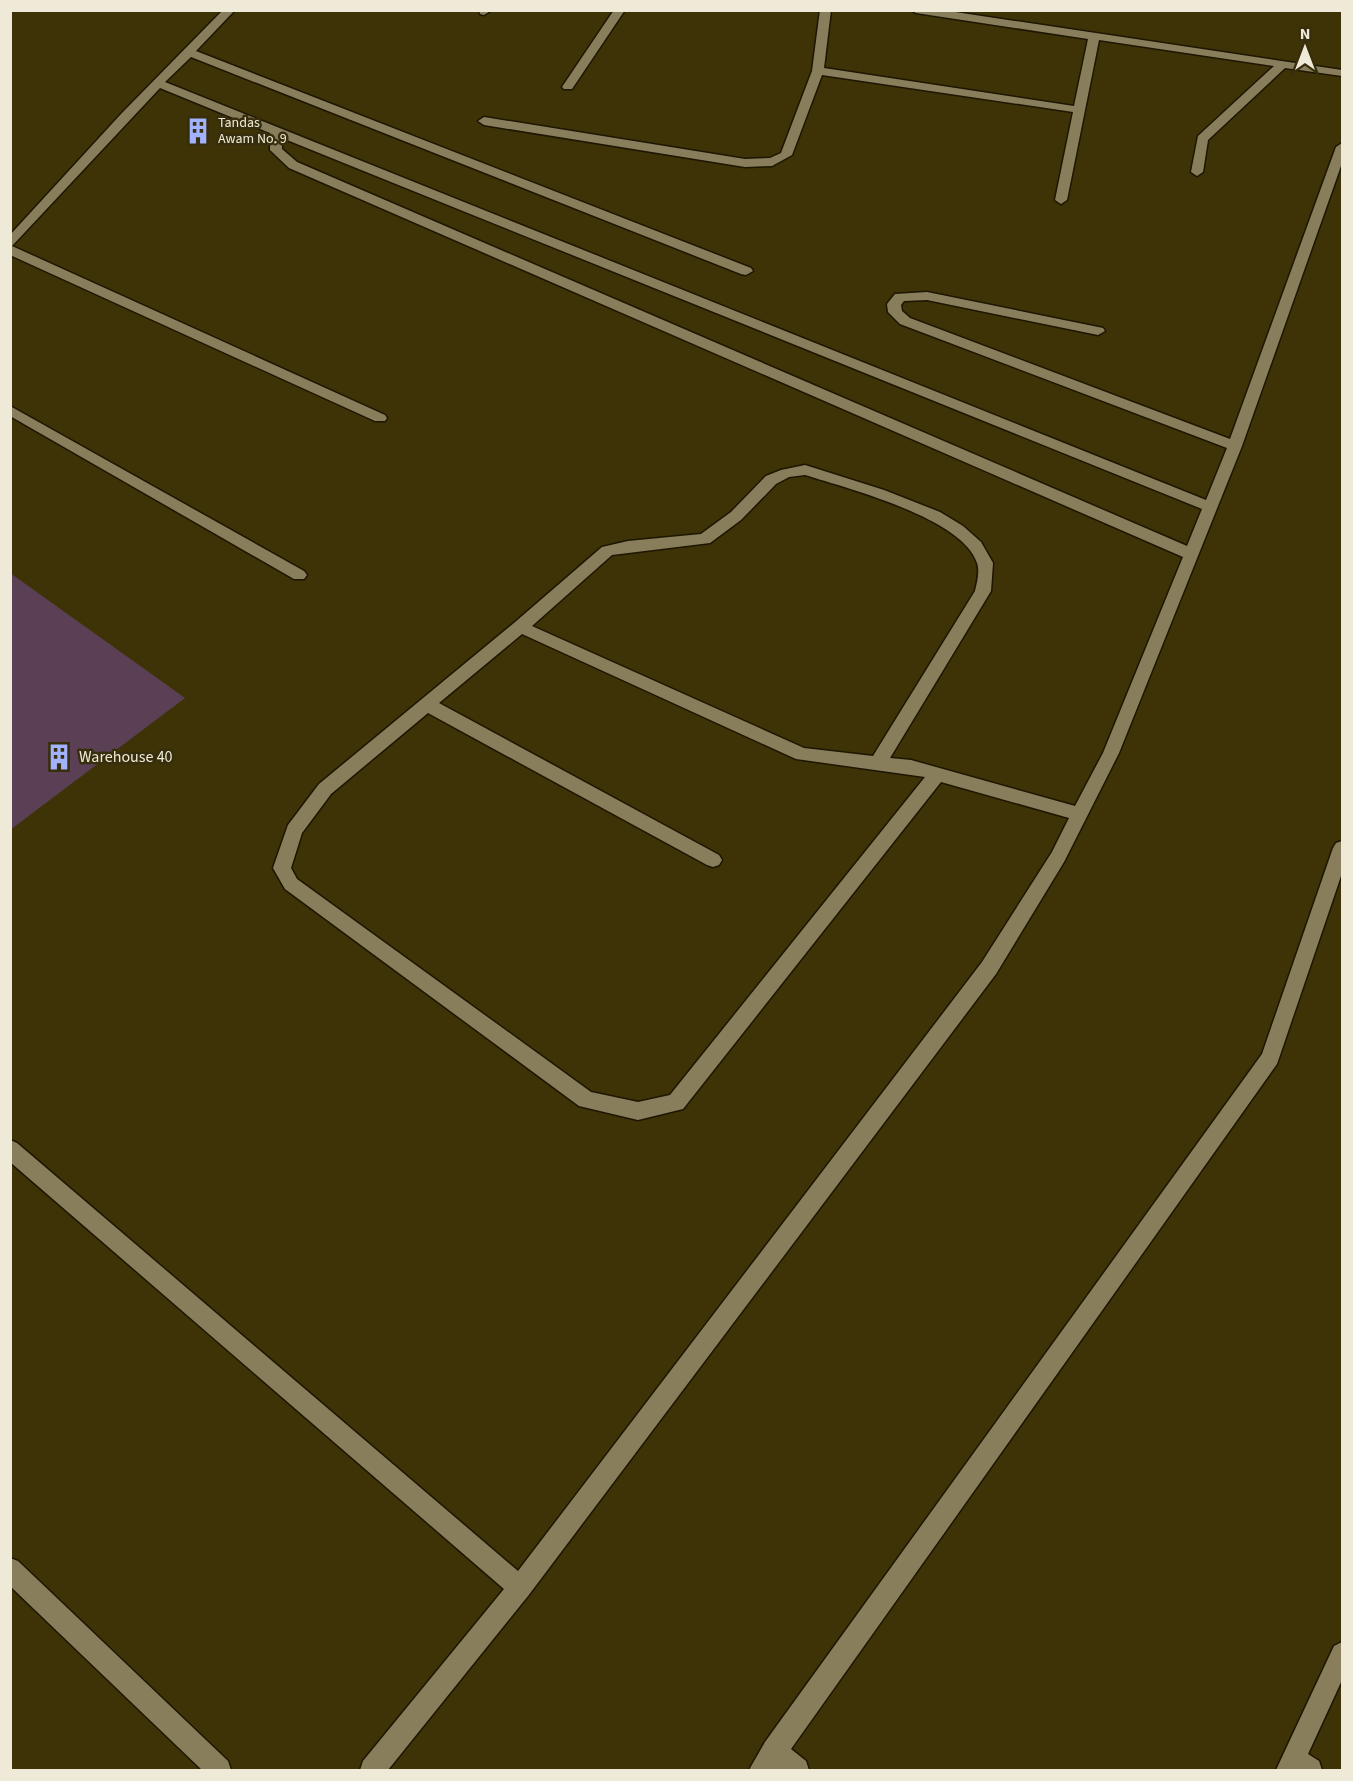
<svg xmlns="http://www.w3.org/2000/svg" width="1353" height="1781" viewBox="0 0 1353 1781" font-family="'Source Sans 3',sans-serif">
	<rect width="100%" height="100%" fill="#372e0d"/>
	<!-- built -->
	<path fill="#3e3307" d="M11 11H1342V1770H11Z"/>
	<!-- building -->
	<path fill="#5b4055" d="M10 573 185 698 10 830Z"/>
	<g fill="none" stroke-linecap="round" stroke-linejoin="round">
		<!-- minor casing -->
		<g stroke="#1d1600" stroke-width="3">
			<path id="minor" d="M223 10H235L196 51 751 268 753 271 746 275 741 274 191 57 165 82 1206 500 1227 448 900 324 888 312 887 304 895 294 927 292 1103 328 1105 331 1098 335 927 300 904 301 901 305 902 311 910 318 1230 439 1336 147 1342 143V163L1242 446 1119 753 1064 862 996 974 528 1596 388 1770H360L363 1761 504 1589 10 1162V1140L17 1143 518 1571 982 962 1052 852 1069 818 941 782 683 1109 638 1120 579 1106 285 889 273 868 288 825 319 784 514 623 602 547 628 541 701 534 731 512 766 476 781 470 805 465 884 490 940 512 963 526 981 542 993 563 991 591 890 758 911 760 1075 806 1103 753 1183 557 289 168 270 150V133L160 88 12 246 385 415 387 418 385 421H375L10 255V235L121 114ZM282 138 1202 509 1187 546 297 162 282 149ZM805 475C846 488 963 518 977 563 980 572 977 582 975 591L873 756 804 748 532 626 612 555 710 543 741 520 776 484 789 477ZM522 634 796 759 925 777 670 1095 638 1102 591 1092 297 879 291 868 302 833 331 794 428 713 707 865 713 867 719 865 722 860 719 855 439 703Z
				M479 10H492L484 15 480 14Z
				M614 10H625L572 89H564L562 87Z
				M820 10H831L824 68 1074 106 1088 39 916 13 911 10H942L1342 70V76L1285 68 1208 140 1203 172 1197 176 1191 172 1198 136 1274 66 1099 40 1067 200 1061 204 1055 200 1073 112 822 75 792 155 772 166 745 167 484 125 478 121 484 117 745 159 770 158 781 153 812 71Z
				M10 406 304 571 307 575 304 579H294L10 416Z
				M1342 841V873L1277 1064 791 1749 806 1761 809 1770H749L765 1742 1262 1054 1333 848 1336 843Z
				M10 1558 18 1561 228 1761 231 1770H202L10 1586Z
				M1342 1642V1680L1308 1754 1319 1761 1322 1770H1276L1334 1646Z"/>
		</g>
		<!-- minor -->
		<use href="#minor" fill="#887e5c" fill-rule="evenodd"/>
	</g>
	<!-- icons -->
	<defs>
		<g id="building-bare" transform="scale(2.07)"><path d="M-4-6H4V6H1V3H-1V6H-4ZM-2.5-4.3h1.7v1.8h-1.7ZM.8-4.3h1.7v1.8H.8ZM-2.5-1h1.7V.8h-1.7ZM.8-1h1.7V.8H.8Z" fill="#a2b2fd" stroke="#372e0d" stroke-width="2.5" paint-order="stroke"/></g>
	</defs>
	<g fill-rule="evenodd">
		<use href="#building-bare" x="198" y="131"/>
		<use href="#building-bare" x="59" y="757"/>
	</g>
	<g text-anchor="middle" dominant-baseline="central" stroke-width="5" stroke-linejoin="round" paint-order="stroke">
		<!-- far-poi labels -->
		<g font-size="14" fill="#efead7" stroke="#372e0d" text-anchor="start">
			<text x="218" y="123">Tandas<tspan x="218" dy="16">Awam No. 9</tspan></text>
		</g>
		<!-- poi labels -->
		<g font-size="16" fill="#efead7" stroke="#372e0d" text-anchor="start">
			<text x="79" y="757">Warehouse 40</text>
		</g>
	</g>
	<!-- border -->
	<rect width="1353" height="1781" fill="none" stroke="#efead7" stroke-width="24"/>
	<!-- north arrow -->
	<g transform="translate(1305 48)" stroke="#372e0d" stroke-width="4.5" paint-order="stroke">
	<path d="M0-4.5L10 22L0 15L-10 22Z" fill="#efead7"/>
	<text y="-9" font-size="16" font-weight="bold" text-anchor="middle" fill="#efead7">N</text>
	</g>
</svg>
